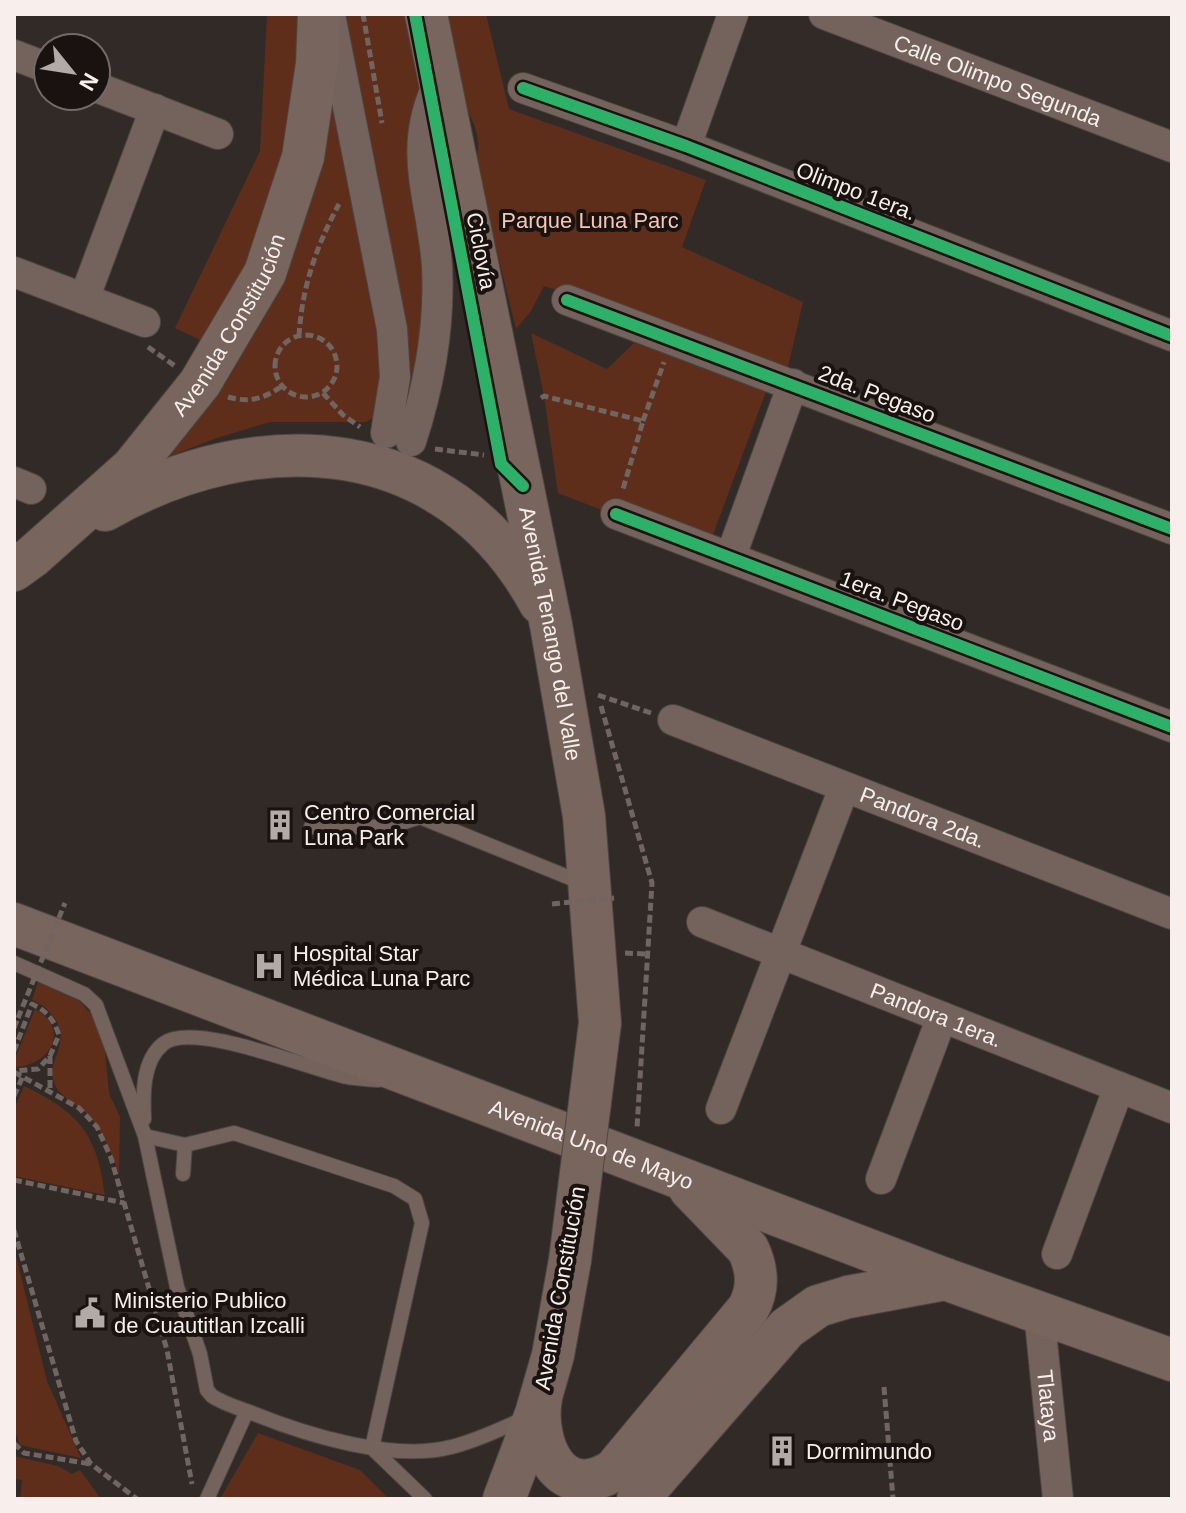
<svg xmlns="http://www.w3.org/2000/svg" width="1186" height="1513" viewBox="0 0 1186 1513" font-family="Helvetica,sans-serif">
	<rect width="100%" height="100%" fill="#322a27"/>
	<!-- green -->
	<path fill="#5e2e1b" d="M267 14H314L302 127 215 347 175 328 260 151Z
		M336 14H415L427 73 431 303 407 422Z
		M433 14H486L509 109 706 180 682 247 803 302 787 371 659 321 544 286 531 311 516 329 475 162C488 128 457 99 445 70 438 53 437 32 433 14Z
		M325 23 386 358 377 415 366 422H270L217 438 170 456 222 362Z
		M531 333 607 369 634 343 768 386 707 551 558 493 544 396Z
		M40 976 66 986 92 1015 105 1051 109 1093 120 1117 119 1174C111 1151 103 1132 87 1114 78 1105 60 1097 55 1085 48 1069 57 1058 60 1043 64 1024 48 1006 32 1000Z
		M35 1009C72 1030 49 1066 14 1067V1061Z
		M24 1086C80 1113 97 1134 105 1195L14 1176V1110Z
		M14 1248 47 1381 81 1458 20 1445 14 1429Z
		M258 1433 360 1470 389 1499H220Z
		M14 1456 58 1466 72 1474 80 1470 101 1499H20L22 1480 14 1479Z"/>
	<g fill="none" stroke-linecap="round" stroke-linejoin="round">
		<!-- service casing -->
		<g stroke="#4d4643" stroke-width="16">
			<path id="service" d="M311 827H389L420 817 585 884
				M14 963 84 994 96 1005 145 1136 177 1287 200 1354 207 1390 212 1396C224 1404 239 1408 252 1413 306 1435 394 1462 451 1447 477 1441 502 1428 526 1418
				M144 1119C143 1095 142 1061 163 1044 192 1020 310 1069 347 1077 357 1079 368 1079 378 1080
				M145 1136 185 1145 234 1133 394 1186 415 1199 422 1223 372 1448
				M183 1174 185 1145
				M372 1448 425 1499
				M207 1499 247 1411"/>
		</g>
		<!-- minor casing -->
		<g stroke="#4d4643" stroke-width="32">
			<g id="minor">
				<path id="s1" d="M824 14 1172 147"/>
				<path d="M331 20 392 329 395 377 386 433"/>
				<path d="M14 55 48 68"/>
				<path d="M96 87 218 134"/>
				<path d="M523 88 686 146 1172 336"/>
				<path d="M686 146 733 14"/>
				<path d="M14 272 145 322"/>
				<path d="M84 299 155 109"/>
				<path d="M567 300 1172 529"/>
				<path d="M411 441C429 386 440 324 437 266 432 195 405 150 440 80"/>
				<path d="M14 482 31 489"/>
				<path d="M616 514 1172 727"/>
				<path d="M731 556 793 384"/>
				<path id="s2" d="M673 720 1172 914"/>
				<path id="s3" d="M702 922 1172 1108"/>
				<path d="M721 1109 844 788"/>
				<path d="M881 1179 942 1017"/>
				<path d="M1057 1254 1119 1087"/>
				<path id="s4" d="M1039 1312 1058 1499"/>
			</g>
		</g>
		<!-- secondary casing -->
		<g stroke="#4d4643" stroke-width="44">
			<g id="secondary">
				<path id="s5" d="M426 14 551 625 584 816 600 1023"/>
				<path d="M105 510C260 422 447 432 540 603"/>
				<path id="s6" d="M14 570 32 557 132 468 200 383 265 273 303 157 317 64 319 14"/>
				<path id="s7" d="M14 924 945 1279 1172 1360"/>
				<path d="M541 1398C533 1444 560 1505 614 1470L748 1309C759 1289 758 1270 748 1249L690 1189"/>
				<path d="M504 1499 536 1414 553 1355 570 1260"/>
				<path d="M638 1499 787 1328 818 1306 848 1297 945 1279"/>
			</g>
		</g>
		<!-- path -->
		<path stroke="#706561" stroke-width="5" stroke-dasharray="8 4" stroke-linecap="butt" d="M363 14 382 123
			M275 366a31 31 0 1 1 62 0a31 31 0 1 1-62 0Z
			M299 336C302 287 316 247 339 204
			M148 347 175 366
			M323 393 343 415 360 427
			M228 397C250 403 263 399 282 386
			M541 398 544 396 643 421 623 489
			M643 421 664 362
			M435 449 484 455
			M598 695 651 713
			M601 706 652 883 637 1128
			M625 953 646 954
			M14 1028 18 1018
			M14 1051 32 1004C47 1011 54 1020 59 1035L50 1056 38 1069 14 1071
			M50 1056V1089
			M14 1072 79 1108 97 1127 111 1158 167 1350 192 1484
			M14 1096 23 1076
			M14 1180 124 1203
			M14 1230 76 1441 91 1464 137 1499
			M884 1387 893 1499
			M14 1443 24 1453 91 1464"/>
		<!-- service -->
		<use href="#service" stroke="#74635c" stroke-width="14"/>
		<!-- minor -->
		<use href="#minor" stroke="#74635c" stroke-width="30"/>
		<!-- secondary -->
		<use href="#secondary" stroke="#78655d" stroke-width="42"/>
		<!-- secondary-bridge casing -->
		<g stroke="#4d4643" stroke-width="44" stroke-linecap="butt">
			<path id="secondary-bridge" d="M570 1260 600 1023"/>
		</g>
		<!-- path-bridge -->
		<path stroke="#706561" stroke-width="5" stroke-dasharray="8 4" stroke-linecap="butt" d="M552 904 614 898
			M18 1018 65 903"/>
		<!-- secondary-bridge -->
		<use href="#secondary-bridge" stroke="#78655d" stroke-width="42"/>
		<!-- cycleway casing -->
		<g stroke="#191210" stroke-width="17">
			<path id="cycleway" d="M415 14 501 464 523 486
				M523 88 686 146 1172 336
				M567 300 1172 529
				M616 514 1172 727"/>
		</g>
		<!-- cycleway -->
		<use href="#cycleway" stroke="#2db169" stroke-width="12"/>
	</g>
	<!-- icons -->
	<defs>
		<g id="building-bare" transform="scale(2.4)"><path d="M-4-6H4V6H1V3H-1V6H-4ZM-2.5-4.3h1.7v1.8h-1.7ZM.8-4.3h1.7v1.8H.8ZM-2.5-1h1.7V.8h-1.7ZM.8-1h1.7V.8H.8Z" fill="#b3a9a6" stroke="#191210" stroke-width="2.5" paint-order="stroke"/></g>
		<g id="hospital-bare" transform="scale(2.4)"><path d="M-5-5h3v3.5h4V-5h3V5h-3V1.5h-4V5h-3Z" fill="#b3a9a6" stroke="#191210" stroke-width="2.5" paint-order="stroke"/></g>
		<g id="civic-bare" transform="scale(2.4)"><path d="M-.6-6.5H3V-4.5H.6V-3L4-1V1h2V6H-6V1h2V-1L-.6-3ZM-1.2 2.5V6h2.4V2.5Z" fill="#b3a9a6" stroke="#191210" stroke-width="2.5" paint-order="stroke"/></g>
	</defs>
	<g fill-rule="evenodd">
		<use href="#building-bare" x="280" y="825"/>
		<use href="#hospital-bare" x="269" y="966"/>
		<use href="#civic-bare" x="90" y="1313"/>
		<use href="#building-bare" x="782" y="1451"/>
	</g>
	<g text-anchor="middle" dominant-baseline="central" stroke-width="8" stroke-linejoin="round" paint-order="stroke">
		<!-- street labels -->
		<g font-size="22" fill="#f8eeeb" stroke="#191210">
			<text stroke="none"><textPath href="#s1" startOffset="186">Calle Olimpo Segunda</textPath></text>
			<text transform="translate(856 191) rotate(21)">Olimpo 1era.</text>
			<text transform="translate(481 251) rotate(79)">Ciclovía</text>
			<text stroke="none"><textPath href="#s6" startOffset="330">Avenida Constitución</textPath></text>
			<text transform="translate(877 394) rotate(21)">2da. Pegaso</text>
			<text transform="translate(902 601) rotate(21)">1era. Pegaso</text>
			<text stroke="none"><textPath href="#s5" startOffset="632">Avenida Tenango del Valle</textPath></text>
			<text stroke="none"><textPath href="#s2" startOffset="268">Pandora 2da.</textPath></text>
			<text stroke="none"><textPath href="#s3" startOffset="252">Pandora 1era.</textPath></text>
			<text stroke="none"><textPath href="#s7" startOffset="618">Avenida Uno de Mayo</textPath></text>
			<text transform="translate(560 1288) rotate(-80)">Avenida Constitución</text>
			<text stroke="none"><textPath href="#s4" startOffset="94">Tlataya</textPath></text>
		</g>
		<!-- park labels -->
		<g font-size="22" fill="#f4c6b5" stroke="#191210">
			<text x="590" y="220">Parque Luna Parc</text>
		</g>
		<!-- poi labels -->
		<g font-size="22" fill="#f8eeeb" stroke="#191210" text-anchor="start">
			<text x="304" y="812">Centro Comercial<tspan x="304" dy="25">Luna Park</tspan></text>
			<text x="293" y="953">Hospital Star<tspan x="293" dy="25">Médica Luna Parc</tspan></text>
			<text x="114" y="1300">Ministerio Publico<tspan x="114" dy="25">de Cuautitlan Izcalli</tspan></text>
			<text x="806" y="1451">Dormimundo</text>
		</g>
	</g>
	<!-- border -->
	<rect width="1186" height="1513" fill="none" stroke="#f8eeeb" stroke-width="32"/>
	<!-- north arrow -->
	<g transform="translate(72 72) rotate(120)"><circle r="38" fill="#191210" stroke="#726a68" stroke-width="2"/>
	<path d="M0-6L14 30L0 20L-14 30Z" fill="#b3a9a6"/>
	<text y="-12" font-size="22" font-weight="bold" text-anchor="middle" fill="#f8eeeb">N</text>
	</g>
</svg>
